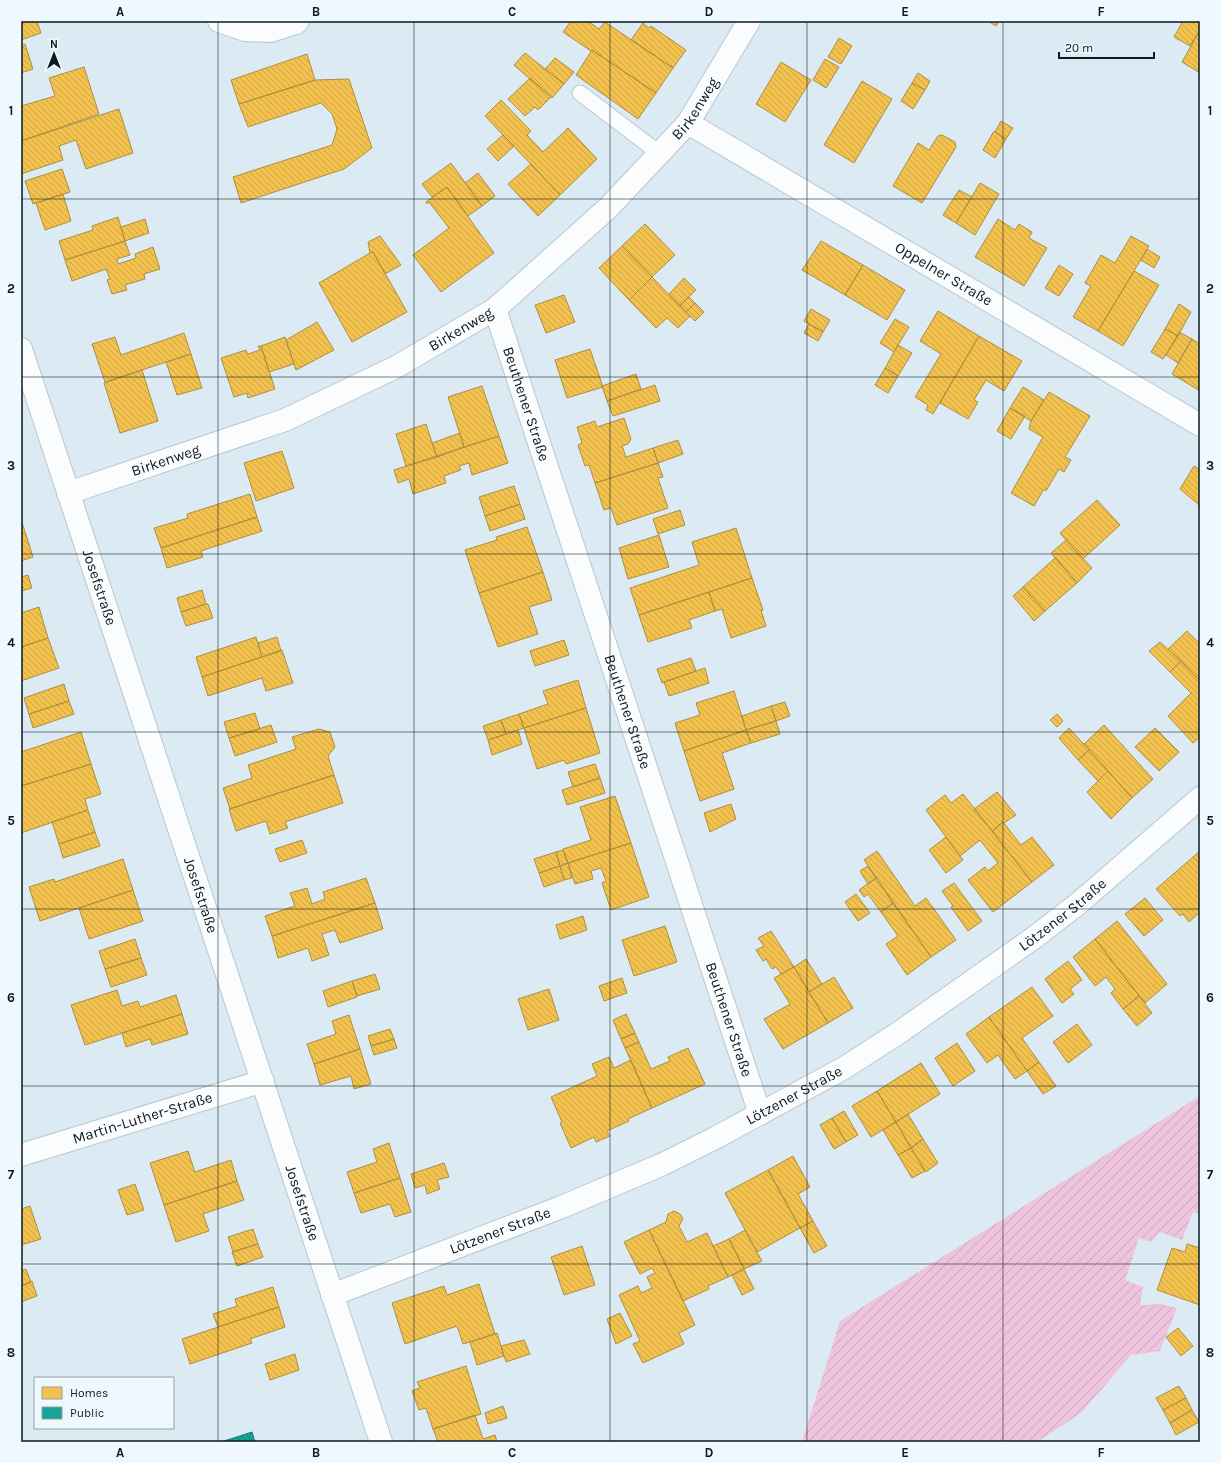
<svg xmlns="http://www.w3.org/2000/svg" width="1221" height="1463" viewBox="0 0 1221 1463" font-family="Karla,sans-serif">
	<defs>
		<pattern id="garden-furrows" width="10" height="10" patternUnits="userSpaceOnUse"><rect width="10" height="10" fill="#edc3dd"/><path d="M-1 1l2-2M0 10L10 0M9 11l2-2" fill="none" stroke="#caa7bd"/></pattern>
		<pattern id="homes-back-hatch" width="6" height="6" patternUnits="userSpaceOnUse"><rect width="6" height="6" fill="#f2c14e"/><path d="M-1 5l2 2M0 0l6 6M5-1l2 2" fill="none" stroke="#cea544"/></pattern>
		<pattern id="public-back-hatch" width="6" height="6" patternUnits="userSpaceOnUse"><rect width="6" height="6" fill="#17a398"/><path d="M-1 5l2 2M0 0l6 6M5-1l2 2" fill="none" stroke="#13847c"/></pattern>
	</defs>
	<rect width="100%" height="100%" fill="#dcebf3"/>
	<!-- garden -->
	<path fill="url(#garden-furrows)" d="M1200 1096V1214L1193 1212 1182 1240 1160 1232 1151 1242 1139 1238 1125 1280 1143 1287 1140 1305 1160 1304 1177 1308 1160 1351 1131 1355 1081 1413 1037 1442H802L840 1321Z"/>
	<!-- homes -->
	<path fill="url(#homes-back-hatch)" stroke="#ac8f41" d="M21 21H37L41 33 21 40Z
		M571 21H588L599 29 605 22 673 68 656 93 592 50 591 51 563 32Z
		M988 21H999L996 26Z
		M1183 21H1200V30L1190 46 1174 37Z
		M643 23 649 28 651 26 686 50 673 68 631 40Z
		M1200 30V73L1182 62Z
		M839 38 852 46 841 64 828 57Z
		M25 44 33 69 21 73V45Z
		M592 50 656 93 638 119 576 75Z
		M525 53 564 84 552 98 514 65Z
		M307 54 315 80 239 104 231 80Z
		M555 58 574 72 564 84 545 69Z
		M825 59 839 67 826 88 813 80Z
		M781 62 811 80 785 122 756 104Z
		M84 67 99 114 21 141V106L55 96 49 78Z
		M918 73 930 81 925 90 912 83Z
		M530 78 551 97 538 110 535 107 525 116 508 99Z
		M349 79 372 148 344 169 241 203 233 177 332 145 337 129 332 114 321 103 248 127 239 104 315 80Z
		M862 81 892 99 854 163 824 145Z
		M912 83 925 90 913 109 901 101Z
		M501 100 531 131 527 135 543 152 568 128 597 159 560 195 485 116Z
		M119 109 133 153 86 169 76 140 59 146 63 160 21 174V141Z
		M1001 121 1013 128 1006 139 995 132Z
		M994 131 1006 139 995 158 983 150Z
		M503 135 514 146 498 161 487 149Z
		M942 135 955 142 956 147 922 203 893 186 918 143 929 150 938 136Z
		M451 163 482 206 468 216 447 187 432 197 422 184Z
		M531 164 560 195 538 216 508 184Z
		M62 169 70 192 33 204 25 181Z
		M478 173 495 196 482 206 465 183Z
		M980 183 999 194 975 235 956 223Z
		M447 187 494 253 441 292 413 255 449 228 429 202 427 204 426 202Z
		M959 190 972 197 956 223 943 215Z
		M63 194 71 221 45 230 36 203Z
		M118 217 125 241 65 260 59 241 93 230 92 226Z
		M145 219 149 233 125 241 121 227Z
		M998 219 1015 230 1019 224 1032 232 1029 238 1047 248 1024 286 975 257Z
		M645 224 675 255 652 277 622 246Z
		M380 236 401 265 385 274 373 252 370 253 368 242Z
		M1131 236 1149 246 1098 331 1073 317 1091 286 1085 283 1101 255 1115 263Z
		M125 241 130 255 117 259 118 264 136 258 135 254 153 247 160 269 144 274 145 279 125 285 127 290 112 294 107 280 110 279 106 269 72 281 65 260Z
		M821 241 863 265 845 295 802 270Z
		M622 246 652 277 629 300 599 268Z
		M1147 249 1160 257 1154 268 1141 260Z
		M373 252 407 312 352 342 319 283 370 253Z
		M863 265 905 290 887 320 845 295Z
		M1059 265 1073 274 1059 296 1045 288Z
		M1134 271 1159 285 1123 346 1098 331Z
		M652 277 690 316 678 328 667 318 656 328 629 300Z
		M684 278 696 290 680 305 669 294Z
		M564 295 575 322 546 333 535 305Z
		M689 297 695 303 686 312 680 305Z
		M695 303 704 312 695 321 686 312Z
		M1179 304 1191 312 1178 336 1165 329Z
		M811 309 830 320 823 332 804 321Z
		M938 311 979 336 933 414 926 410 928 405 915 397 941 354 920 341Z
		M895 319 909 327 894 352 880 343Z
		M317 322 334 350 296 370 286 340Z
		M809 324 823 332 818 341 804 333Z
		M1165 329 1178 336 1163 359 1151 352Z
		M1179 332 1192 339 1178 363 1166 355Z
		M184 333 191 354 105 382 92 344 115 337 121 355Z
		M979 336 1022 361 1004 391 986 380 974 400 978 402 968 419 940 403Z
		M285 337 294 364 269 372 261 346Z
		M1192 339 1200 344V391L1172 374Z
		M898 345 912 353 898 376 885 368Z
		M258 346H261L275 389 248 398 247 393 234 397 221 358 246 350 248 354 260 350Z
		M590 349 603 387 567 398 555 360Z
		M191 354 202 388 177 395 166 362Z
		M885 368 898 376 888 393 875 385Z
		M142 370 158 421 120 433 104 383Z
		M636 374 641 389 607 401 602 386Z
		M655 385 660 401 613 416 607 401Z
		M482 386 499 436 464 447 448 397Z
		M1023 387 1044 400 1031 421 1010 408Z
		M1049 392 1090 416 1065 457 1071 460 1064 472 1059 469 1046 491 1044 489 1034 506 1011 493 1043 437 1029 429 1031 421Z
		M1010 408 1025 416 1011 439 997 431Z
		M624 418 631 439 628 444 622 446 626 457 653 448 658 463 595 483 589 465 585 466 578 445 582 443 577 427 595 421 597 427Z
		M426 424 437 457 406 466 396 434Z
		M460 433 464 447 437 457 432 443Z
		M499 436 508 463 472 475 469 463 459 466 461 470 444 476 446 483 413 494 409 479 398 483 394 470Z
		M678 440 683 454 658 463 653 448Z
		M282 451 294 488 256 501 244 463Z
		M658 463 663 477 658 478 668 508 617 525 611 508 604 510 595 483Z
		M1194 466 1200 470V503L1199 505 1180 489Z
		M514 486 520 504 485 516 479 497Z
		M250 494 257 517 161 548 154 528 188 518 187 514Z
		M1097 500 1120 525 1083 559 1060 533Z
		M520 504 525 519 490 531 485 516Z
		M680 510 685 525 658 534 653 519Z
		M257 517 262 531 201 551 203 557 167 568 161 548Z
		M21 519 33 557 21 561Z
		M527 527 543 572 479 593 465 550 497 540 496 537Z
		M736 528 752 578 639 615 630 588 699 565 692 542Z
		M659 535 669 567 628 579 619 548Z
		M1066 540 1092 568 1077 583 1051 553Z
		M1055 558 1077 583 1045 611 1023 587Z
		M543 572 552 600 529 607 538 634 498 647 479 593Z
		M28 575 32 588 21 591V577Z
		M752 578 763 610H761L766 626 731 638 722 609 715 611 709 592Z
		M1023 587 1045 611 1034 621 1013 596Z
		M202 590 206 604 181 612 177 598Z
		M709 592 715 611 689 620 692 628 648 642 639 615Z
		M206 604H208L213 618 186 626 181 612Z
		M39 607 48 638 21 647V613Z
		M1187 631 1200 644V681L1168 649Z
		M256 637 262 657 202 677 196 657Z
		M277 637 281 651 262 657 258 643Z
		M48 638 59 668 21 681V661H23L21 656V647Z
		M564 640 569 655 535 666 530 651Z
		M1160 642 1181 661 1170 672 1149 651Z
		M282 650 293 683 266 691 262 678 208 696 202 677Z
		M691 658 696 671 662 683 657 669Z
		M1181 661 1200 681V737L1193 743 1168 716 1191 693 1170 672Z
		M705 668 709 683 669 696 664 682Z
		M578 680 586 708 524 728 519 714 548 704 543 691Z
		M64 684 69 701 29 714 24 698Z
		M734 691 746 730 684 751 675 723 700 715 696 703Z
		M69 701 74 714 33 728 29 714Z
		M785 702 790 716 776 721 771 706Z
		M771 706 776 721 746 730 742 716Z
		M586 708 600 753 566 764 564 760 537 769 524 728Z
		M255 713 260 729 229 738 224 722Z
		M519 714 524 728 506 734 501 720Z
		M1057 714 1063 721 1057 727 1050 720Z
		M501 720 506 734 488 740 483 726Z
		M776 721 780 734 751 743 746 730Z
		M271 725 277 742 235 756 229 738Z
		M1104 725 1153 779 1132 798 1084 744Z
		M1069 728 1089 750 1078 760 1059 738Z
		M1155 728 1179 752 1159 771 1135 747Z
		M319 729 330 732 335 747 328 756 334 775 230 809 223 788 252 778 248 765 296 749 292 737Z
		M518 730 522 744 492 755 488 740Z
		M746 730 751 743 722 753 734 789 700 801 684 751Z
		M81 732 91 764 21 786V752Z
		M1089 750 1108 771 1098 781 1078 760Z
		M91 764 101 794 85 799 88 810 21 833V786Z
		M595 764 600 778 573 787 568 772Z
		M1108 771 1132 798 1111 819 1087 792Z
		M334 775 343 803 285 822 288 828 270 834 266 821 236 831 229 809Z
		M600 778 605 793 567 805 562 790Z
		M997 792 1016 815 1004 823 1003 822 992 831 974 809Z
		M963 794 1032 882 993 912 968 880 985 867 988 871 998 863 980 840 960 856 926 810 945 795 951 803Z
		M615 796 631 843 568 863 563 849 591 840 580 807Z
		M731 804 736 819 710 832 704 813Z
		M88 810 95 832 59 844 52 822Z
		M1003 822 1021 845 1032 837 1054 865 1032 882 992 831Z
		M95 832 100 846 63 858 59 844Z
		M946 837 963 860 946 873 929 850Z
		M302 840 307 853 280 862 275 849Z
		M631 843 649 897 611 910 602 883 606 881 601 868 591 871 593 879 575 884 568 863Z
		M563 850 568 863 560 866 556 852Z
		M877 851 915 906 926 898 956 940 931 957 864 860Z
		M1200 851V864L1193 857Z
		M556 852 560 866 539 873 534 859Z
		M1193 857 1200 864V912L1189 922 1183 914 1180 916 1156 889Z
		M123 859 133 890 40 921 29 887 54 879 55 882Z
		M568 863 572 878 564 880 560 866Z
		M560 866 564 880 544 887 539 873Z
		M868 866 876 878 868 884 860 871Z
		M366 878 375 903 272 936 265 916 295 906 290 893 307 888 312 904 325 899 323 892Z
		M876 878 893 903 881 912 868 894 864 897 859 890Z
		M954 883 982 921 968 931 951 907 953 906 942 891Z
		M133 890 143 921 89 939 79 908Z
		M856 894 870 913 858 921 845 902Z
		M1145 898 1163 920 1144 936 1125 914Z
		M375 903 383 929 340 943 335 930 322 934 329 955 312 961 308 948 278 958 272 936Z
		M893 903 931 957 907 975 886 944 898 936 881 912Z
		M583 916 587 930 560 939 556 925Z
		M1117 921 1167 984 1145 1003 1095 939Z
		M665 926 677 962 634 976 622 940Z
		M771 931 794 967 781 974 776 967 772 969 766 959 763 961 756 950 764 946 758 938Z
		M135 939 141 958 105 969 99 951Z
		M1095 939 1139 996 1123 1009 1111 993 1115 989 1106 977 1095 986 1073 957Z
		M141 958 147 975 111 987 105 969Z
		M806 959 822 984 809 992 794 967Z
		M1068 961 1082 980 1070 989 1074 994 1062 1003 1045 979Z
		M794 967 828 1023 783 1049 764 1019 790 1004 774 978Z
		M375 974 380 989 357 996 352 981Z
		M834 977 853 1008 828 1023 809 992Z
		M622 978 627 993 604 1001 599 986Z
		M352 981 357 997 328 1007 323 991Z
		M1032 987 1053 1016 1022 1038 1039 1062 1027 1071 989 1017Z
		M549 989 559 1020 528 1030 518 999Z
		M117 990 122 1006 138 1001 140 1007 176 995 182 1014 85 1045 71 1005Z
		M1139 996 1152 1013 1137 1026 1123 1009Z
		M182 1014 188 1034 152 1045 150 1039 126 1047 122 1033Z
		M626 1014 635 1033 621 1039 613 1020Z
		M349 1015 360 1049 314 1064 307 1044 336 1034 332 1021Z
		M989 1017 1027 1071 1015 1079 998 1055 987 1063 966 1034Z
		M1077 1024 1092 1045 1068 1063 1053 1042Z
		M390 1029 394 1039 371 1046 368 1036Z
		M635 1033 639 1042 625 1048 621 1039Z
		M394 1039 397 1048 374 1055 371 1046Z
		M639 1042 651 1069 670 1061 668 1057 688 1048 705 1084 652 1108 625 1048Z
		M957 1043 975 1071 953 1086 935 1058Z
		M360 1049 371 1084 354 1089 351 1076 320 1085 314 1064Z
		M609 1057 614 1068 631 1060 652 1108 628 1119 629 1121 607 1131 610 1136 596 1142 594 1137 571 1148 560 1123 562 1122 551 1097 597 1076 592 1064Z
		M1039 1062 1056 1086 1043 1094 1027 1071Z
		M921 1063 940 1094 896 1122 877 1091Z
		M877 1091 896 1122 871 1137 852 1106Z
		M844 1111 858 1135 846 1142 832 1118Z
		M908 1114 923 1139 911 1148 896 1122Z
		M832 1118 846 1142 834 1149 820 1125Z
		M896 1122 911 1148 898 1155 883 1130Z
		M923 1139 938 1163 926 1172 911 1148Z
		M389 1143 400 1178 354 1193 347 1172 377 1162 373 1149Z
		M911 1148 925 1171 912 1178 898 1155Z
		M188 1151 195 1172 231 1160 237 1181 164 1205 150 1163Z
		M793 1156 810 1187 798 1194 813 1221 800 1228 768 1170Z
		M444 1163 449 1177 437 1180 440 1189 427 1194 425 1185 415 1188 411 1174Z
		M768 1170 800 1228 757 1252 725 1193Z
		M400 1178 411 1212 395 1217 390 1204 361 1213 354 1193Z
		M237 1181 244 1200 203 1214 209 1231 176 1242 164 1205Z
		M135 1184 144 1210 127 1215 118 1190Z
		M30 1206 41 1239 21 1245V1209Z
		M674 1211 680 1214 683 1219 679 1226 687 1242 707 1233 728 1277 708 1286 709 1289 683 1301 649 1230 666 1222 668 1214Z
		M813 1221 827 1246 814 1253 800 1228Z
		M253 1229 258 1244 233 1252 228 1237Z
		M649 1230 695 1325 679 1333 684 1344 643 1363 633 1344 640 1341 619 1295 638 1286 641 1293 652 1288 647 1277 655 1273 652 1268 640 1274 624 1242Z
		M745 1230 762 1261 744 1269 729 1239Z
		M729 1239 744 1269 728 1277 713 1246Z
		M258 1244 263 1257 237 1266 232 1252Z
		M1187 1244 1200 1248V1305L1157 1290 1172 1248 1185 1252Z
		M582 1246 595 1285 564 1295 551 1257Z
		M26 1269 31 1282 21 1286V1271Z
		M744 1269 754 1289 742 1295 732 1275Z
		M32 1281 37 1296 21 1302V1286Z
		M479 1284 495 1334 463 1344 457 1326 405 1344 392 1303 444 1286 447 1295Z
		M273 1287 279 1307 218 1327 213 1314 237 1306 235 1299Z
		M279 1307 285 1327 250 1339 252 1343 190 1364 182 1339Z
		M620 1313 632 1336 616 1344 607 1319Z
		M1178 1328 1193 1346 1181 1356 1166 1337Z
		M497 1333 504 1356 477 1365 470 1342Z
		M524 1340 530 1354 506 1362 501 1346Z
		M295 1354 299 1370 270 1380 265 1364Z
		M466 1366 481 1414 433 1429 426 1408 419 1410 412 1391 420 1388 417 1382Z
		M1179 1386 1186 1398 1163 1410 1156 1398Z
		M1186 1398 1192 1410 1170 1423 1163 1410Z
		M503 1406 507 1418 488 1424 485 1413Z
		M1192 1410 1199 1422 1176 1435 1170 1423Z
		M475 1415 483 1439 495 1435 497 1442H438L433 1429Z"/>
	<!-- public -->
	<path fill="url(#public-back-hatch)" stroke="#127a75" d="M252 1432 255 1442H221Z"/>
	<g fill="none" stroke-linecap="round" stroke-linejoin="round">
		<!-- lane casing -->
		<g stroke="#b8c7cf" stroke-width="17">
			<path id="lane" d="M580 93 659 153"/>
		</g>
		<!-- street casing -->
		<g stroke="#b8c7cf" stroke-width="24">
			<g id="street">
				<path d="M219 21 245 30 270 31 296 23 298 21"/>
				<path id="s1" d="M688 123 1200 425"/>
				<path id="s2" d="M495 309 760 1114"/>
				<path id="s3" d="M21 349 381 1442"/>
				<path id="s4" d="M68 493 285 420 396 367 495 309 608 208 688 123 749 21"/>
				<path id="s5" d="M21 1155 263 1081"/>
				<path id="s6" d="M332 1295 559 1208 661 1165 717 1137 844 1068 897 1034 1035 937 1079 903 1200 798"/>
			</g>
		</g>
		<!-- lane -->
		<use href="#lane" stroke="#fafcfd" stroke-width="15"/>
		<!-- street -->
		<use href="#street" stroke="#fafcfd" stroke-width="22"/>
	</g>
	<!-- grid -->
	<path fill="none" stroke="#081a22" stroke-width="1" stroke-opacity="0.55" d="M218 21V1442M414 21V1442M610 21V1442M807 21V1442M1003 21V1442M21 199H1200M21 377H1200M21 554H1200M21 732H1200M21 909H1200M21 1086H1200M21 1264H1200"/>
	<g text-anchor="middle" dominant-baseline="central" stroke-width="4" stroke-linejoin="round" paint-order="stroke">
		<!-- street labels -->
		<g font-size="15" fill="#081a22" stroke="#eff8fd">
			<text stroke="none"><textPath href="#s4" startOffset="751">Birkenweg</textPath></text>
			<text stroke="none"><textPath href="#s1" startOffset="297">Oppelner Straße</textPath></text>
			<text stroke="none"><textPath href="#s4" startOffset="427">Birkenweg</textPath></text>
			<text stroke="none"><textPath href="#s2" startOffset="100">Beuthener Straße</textPath></text>
			<text stroke="none"><textPath href="#s4" startOffset="103">Birkenweg</textPath></text>
			<text stroke="none"><textPath href="#s3" startOffset="251">Josefstraße</textPath></text>
			<text stroke="none"><textPath href="#s2" startOffset="424">Beuthener Straße</textPath></text>
			<text stroke="none"><textPath href="#s3" startOffset="575">Josefstraße</textPath></text>
			<text stroke="none"><textPath href="#s6" startOffset="828">Lötzener Straße</textPath></text>
			<text stroke="none"><textPath href="#s2" startOffset="748">Beuthener Straße</textPath></text>
			<text stroke="none"><textPath href="#s6" startOffset="504">Lötzener Straße</textPath></text>
			<text stroke="none"><textPath href="#s5" startOffset="127">Martin-Luther-Straße</textPath></text>
			<text stroke="none"><textPath href="#s3" startOffset="899">Josefstraße</textPath></text>
			<text stroke="none"><textPath href="#s6" startOffset="180">Lötzener Straße</textPath></text>
		</g>
	</g>
	<!-- border -->
	<rect width="1221" height="1463" fill="none" stroke="#eff8fd" stroke-width="44"/>
	<!-- legend -->
	<rect x="34" y="1377" width="140" height="52" fill="#eff8fd" stroke="#939fa5"/>
	<rect x="42" y="1387" width="20" height="12" fill="#f2c14e" stroke="#939fa5"/>
	<text x="70" y="1397" font-size="12" fill="#081a22">Homes</text>
	<rect x="42" y="1407" width="20" height="12" fill="#17a398" stroke="#939fa5"/>
	<text x="70" y="1417" font-size="12" fill="#081a22">Public</text>
	<!-- north arrow -->
	<g transform="translate(54 54)" stroke="#eff8fd" stroke-width="3" paint-order="stroke">
	<path d="M0-3L7 15L0 10L-7 15Z" fill="#081a22"/>
	<text y="-6" font-size="11" font-weight="bold" text-anchor="middle" fill="#081a22">N</text>
	</g>
	<!-- scale -->
	<path d="M1059 52v6h95v-6" fill="none" stroke="#081a22" stroke-width="2"/>
	<text x="1065" y="52" font-size="12" fill="#081a22" stroke="#eff8fd" stroke-width="3" paint-order="stroke">20 m</text>
	<rect x="22" y="22" width="1177" height="1419" fill="none" stroke="#081a22" stroke-width="1.5"/>
	<g font-size="13" text-anchor="middle" font-weight="bold" fill="#081a22">
		<text x="120" y="16">A</text>
		<text x="316" y="16">B</text>
		<text x="512" y="16">C</text>
		<text x="709" y="16">D</text>
		<text x="905" y="16">E</text>
		<text x="1101" y="16">F</text>
		<text x="11" y="115">1</text>
		<text x="1210" y="115">1</text>
		<text x="11" y="293">2</text>
		<text x="1210" y="293">2</text>
		<text x="11" y="470">3</text>
		<text x="1210" y="470">3</text>
		<text x="11" y="647">4</text>
		<text x="1210" y="647">4</text>
		<text x="11" y="825">5</text>
		<text x="1210" y="825">5</text>
		<text x="11" y="1002">6</text>
		<text x="1210" y="1002">6</text>
		<text x="11" y="1179">7</text>
		<text x="1210" y="1179">7</text>
		<text x="11" y="1357">8</text>
		<text x="1210" y="1357">8</text>
		<text x="120" y="1457">A</text>
		<text x="316" y="1457">B</text>
		<text x="512" y="1457">C</text>
		<text x="709" y="1457">D</text>
		<text x="905" y="1457">E</text>
		<text x="1101" y="1457">F</text>
	</g>
</svg>
